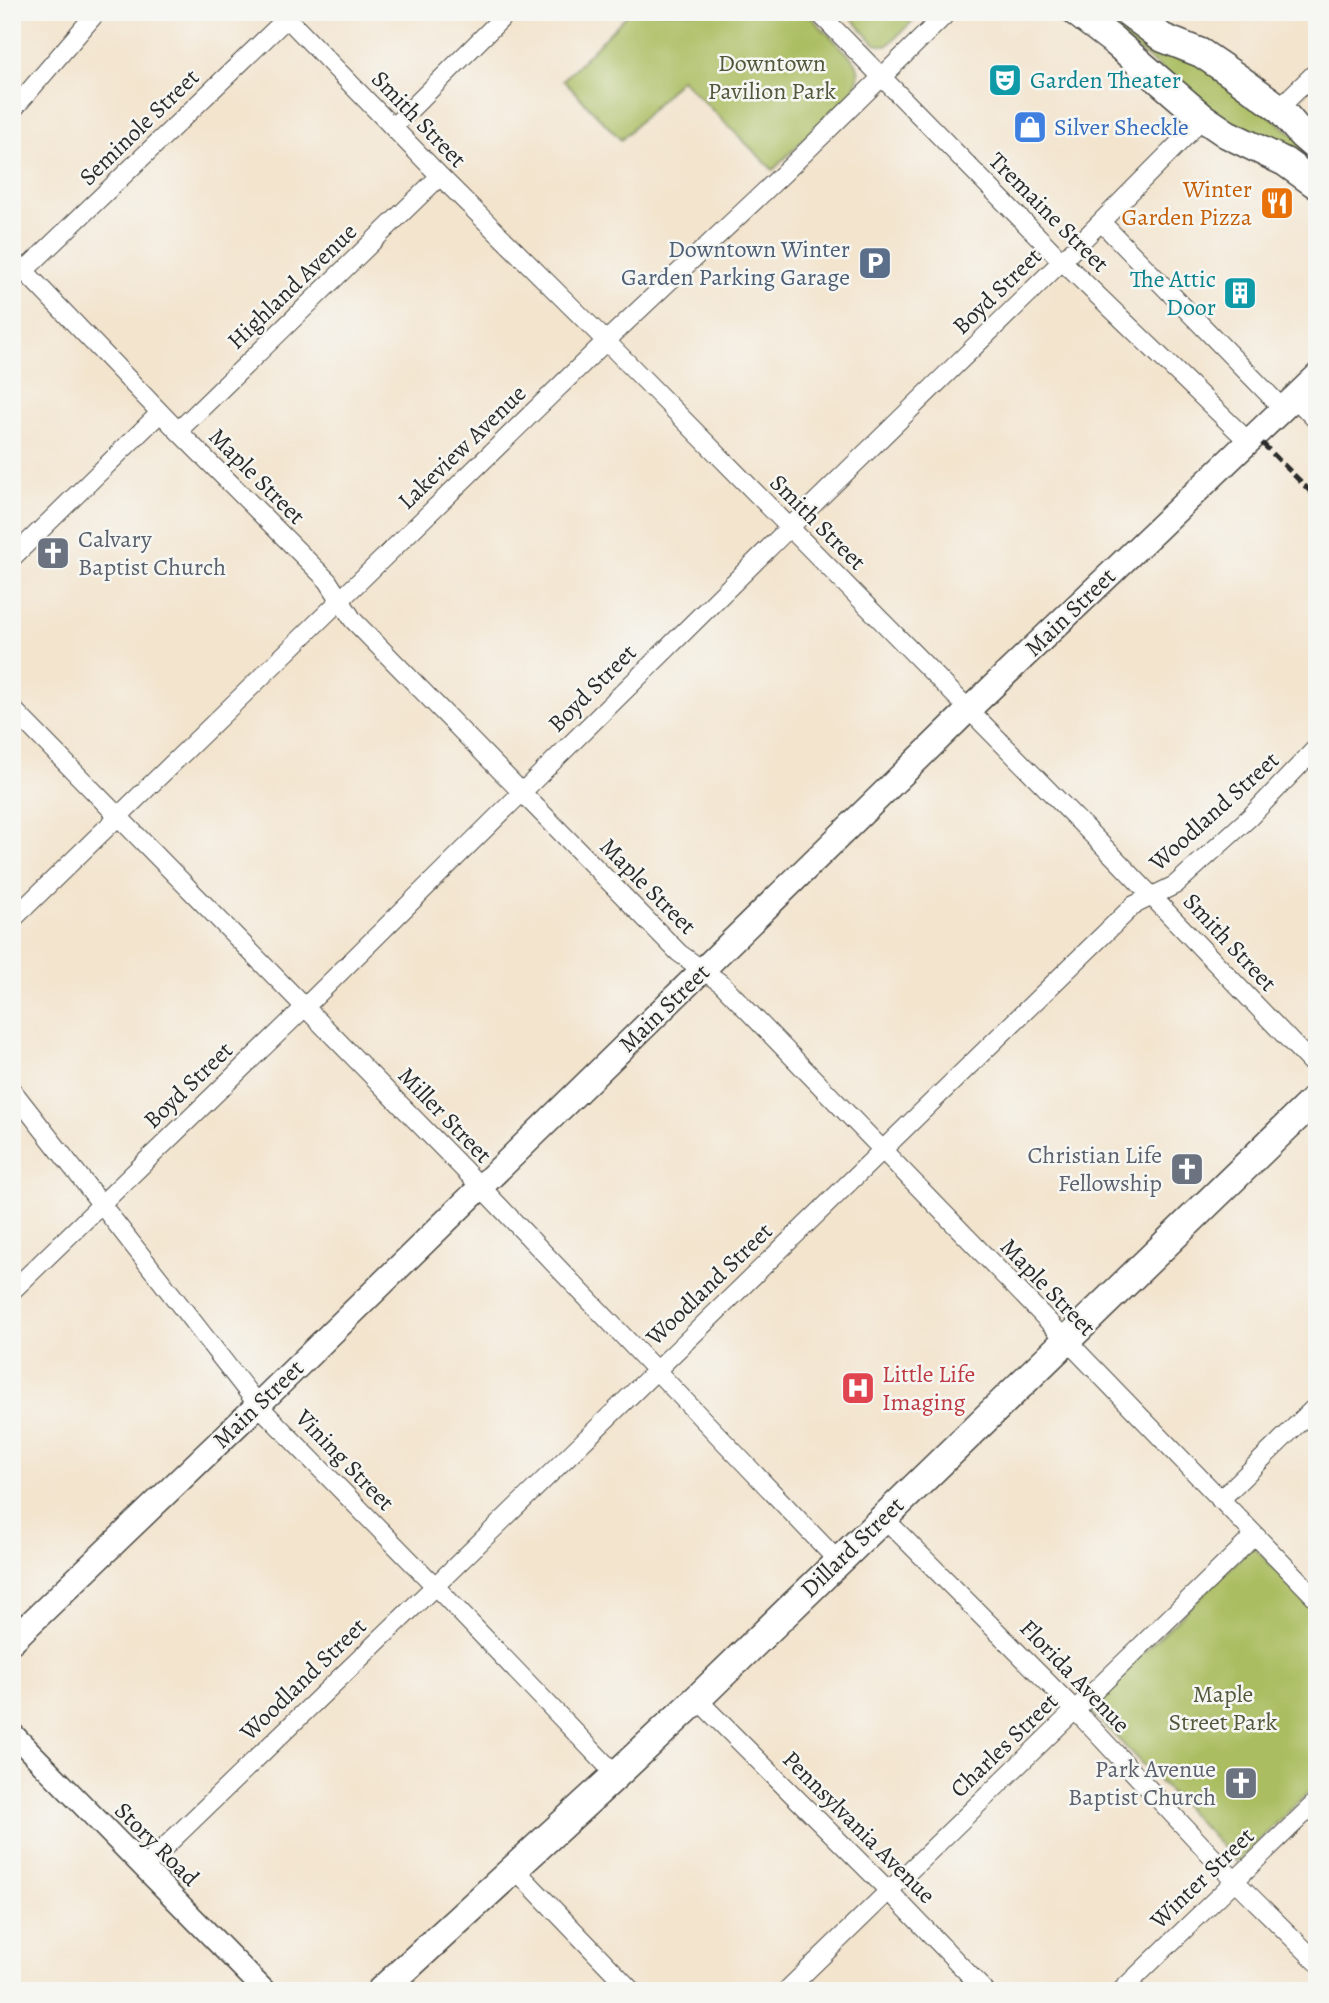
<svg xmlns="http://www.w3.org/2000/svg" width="1329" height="2003" viewBox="0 0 1329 2003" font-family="Alegreya,serif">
	<rect width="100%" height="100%" fill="#f6f6f2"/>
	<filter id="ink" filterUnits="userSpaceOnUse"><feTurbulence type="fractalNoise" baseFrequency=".0143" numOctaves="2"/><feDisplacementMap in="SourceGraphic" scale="14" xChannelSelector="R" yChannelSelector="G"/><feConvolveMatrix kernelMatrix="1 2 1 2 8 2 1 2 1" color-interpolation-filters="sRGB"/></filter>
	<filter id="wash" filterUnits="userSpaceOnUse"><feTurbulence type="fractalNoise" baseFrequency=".00686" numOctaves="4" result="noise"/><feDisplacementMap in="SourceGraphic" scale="28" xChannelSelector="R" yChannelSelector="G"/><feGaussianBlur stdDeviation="1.57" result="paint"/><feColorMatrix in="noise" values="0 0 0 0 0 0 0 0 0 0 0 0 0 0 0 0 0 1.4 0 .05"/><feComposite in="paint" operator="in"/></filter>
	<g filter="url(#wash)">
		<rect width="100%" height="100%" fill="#f3e4ce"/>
		<!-- green -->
		<path fill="#aabd61" stroke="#6a7446" stroke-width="2" d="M630 12H806L855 61C862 74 858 81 851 93L773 170 681 79 621 140 563 80Z
			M846 12H922L887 46 875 44Z
			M1089 12H1120L1199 58 1317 154V177L1252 140Z
			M1253 1546 1317 1613V1784L1237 1862 1087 1707Z"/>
	</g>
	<g filter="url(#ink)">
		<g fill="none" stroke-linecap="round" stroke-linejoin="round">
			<!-- minor casing -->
			<g stroke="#494743" stroke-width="20">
				<path id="minor" d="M281 12 440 176 606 341 1117 860 1317 1069
					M818 12 1062 261 1249 442
					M1279 108 1317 71
					M12 111 97 12
					M393 127 508 12
					M1101 222 1283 409
					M12 258 178 431 328 581 353 620 679 953 722 984 1317 1599
					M24 271 287 18
					M1295 398 1317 421
					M178 431 440 176
					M12 558 160 413
					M12 708 480 1186 838 1561
					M12 920 606 341 783 174 948 12
					M12 1090 258 1405 435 1586 616 1775
					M12 1291 305 1007 789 528 1062 261 1188 134 1202 117
					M1220 1500 1317 1405
					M883 1517 1075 1710 1235 1881 1317 1962
					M697 1699 889 1891 985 1991
					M144 1867 435 1586 1134 905 1175 885 1250 817 1317 747
					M514 1868 632 1991
					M786 1991 1255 1535
					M1121 1991 1317 1801"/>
			</g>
			<!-- tertiary casing -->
			<g stroke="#494743" stroke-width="24">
				<path id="tertiary" d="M12 1733 265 1991"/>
			</g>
			<!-- secondary casing -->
			<g stroke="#494743" stroke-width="27">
				<path id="secondary" d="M12 1641 258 1405 961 717 1317 376"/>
			</g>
			<!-- primary casing -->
			<g stroke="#494743" stroke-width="31">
				<path id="primary" d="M1076 12 1114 41 1202 117 1227 134 1285 162 1317 185
					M1128 12 1163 38 1201 53 1235 76 1279 108 1302 135 1317 148
					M381 1991 616 1775 697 1699 1317 1097"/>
			</g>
			<!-- minor -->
			<use href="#minor" stroke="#fff" stroke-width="18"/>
			<!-- tertiary -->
			<use href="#tertiary" stroke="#fff" stroke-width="21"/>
			<!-- secondary -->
			<use href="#secondary" stroke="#fff" stroke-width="24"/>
			<!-- primary -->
			<use href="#primary" stroke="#fff" stroke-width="28"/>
			<!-- rail -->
			<path stroke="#2b2b2b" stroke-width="5" stroke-dasharray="10 5" stroke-linecap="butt" d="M1262 443 1317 498"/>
		</g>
	</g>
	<!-- icons -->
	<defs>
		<g id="theatre-square" transform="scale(1.75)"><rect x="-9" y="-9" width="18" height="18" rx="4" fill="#0f9aa8" stroke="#f6f6f2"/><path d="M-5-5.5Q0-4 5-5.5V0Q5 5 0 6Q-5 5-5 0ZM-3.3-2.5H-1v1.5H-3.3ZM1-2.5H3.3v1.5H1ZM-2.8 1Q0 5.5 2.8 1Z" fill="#fff"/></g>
		<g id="shop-square" transform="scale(1.75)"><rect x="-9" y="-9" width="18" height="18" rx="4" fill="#3f7fe0" stroke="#f6f6f2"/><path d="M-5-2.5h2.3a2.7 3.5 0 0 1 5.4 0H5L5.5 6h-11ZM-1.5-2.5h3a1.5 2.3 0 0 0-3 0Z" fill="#fff"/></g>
		<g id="restaurant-square" transform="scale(1.75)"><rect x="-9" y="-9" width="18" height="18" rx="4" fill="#e8710a" stroke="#f6f6f2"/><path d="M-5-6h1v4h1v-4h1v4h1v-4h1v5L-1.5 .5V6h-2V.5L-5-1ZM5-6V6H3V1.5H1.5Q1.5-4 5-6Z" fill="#fff"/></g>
		<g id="parking-square" transform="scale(1.75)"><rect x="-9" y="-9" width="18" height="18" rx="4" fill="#5c6f8a" stroke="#f6f6f2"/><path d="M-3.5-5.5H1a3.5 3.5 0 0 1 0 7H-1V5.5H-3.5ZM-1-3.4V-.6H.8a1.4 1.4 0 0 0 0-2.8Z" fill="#fff"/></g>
		<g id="building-square" transform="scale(1.75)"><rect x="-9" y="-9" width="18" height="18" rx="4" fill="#0f9aa8" stroke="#f6f6f2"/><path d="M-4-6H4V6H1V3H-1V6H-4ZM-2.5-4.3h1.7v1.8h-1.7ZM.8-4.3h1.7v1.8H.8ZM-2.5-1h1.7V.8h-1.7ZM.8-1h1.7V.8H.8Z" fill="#fff"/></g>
		<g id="church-square" transform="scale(1.75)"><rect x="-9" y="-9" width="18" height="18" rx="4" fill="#6b7280" stroke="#f6f6f2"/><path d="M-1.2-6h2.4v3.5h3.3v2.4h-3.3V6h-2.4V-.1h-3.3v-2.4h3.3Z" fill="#fff"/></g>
		<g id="hospital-square" transform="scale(1.75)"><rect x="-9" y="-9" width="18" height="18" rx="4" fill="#e0444e" stroke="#f6f6f2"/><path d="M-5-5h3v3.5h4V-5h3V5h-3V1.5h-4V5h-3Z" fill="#fff"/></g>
	</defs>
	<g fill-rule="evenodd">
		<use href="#theatre-square" x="1005" y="80"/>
		<use href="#shop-square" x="1030" y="127"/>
		<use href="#restaurant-square" x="1277" y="203"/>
		<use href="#parking-square" x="875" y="263"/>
		<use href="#building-square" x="1240" y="293"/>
		<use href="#church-square" x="53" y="553"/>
		<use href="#church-square" x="1187" y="1169"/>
		<use href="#hospital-square" x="858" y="1388"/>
		<use href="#church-square" x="1241" y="1783"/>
	</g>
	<g text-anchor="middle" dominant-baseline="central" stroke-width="5" stroke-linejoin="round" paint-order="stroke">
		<!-- park labels -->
		<g font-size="24" fill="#51573b" stroke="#f6f6f2">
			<text x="772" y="63">Downtown<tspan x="772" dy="28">Pavilion Park</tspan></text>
			<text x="1223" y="1694">Maple<tspan x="1223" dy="28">Street Park</tspan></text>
		</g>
		<!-- culture labels -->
		<g font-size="24" fill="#0d838f" stroke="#f6f6f2" text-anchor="start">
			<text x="1030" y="80">Garden Theater</text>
			<text x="1216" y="279" text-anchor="end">The Attic<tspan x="1216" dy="28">Door</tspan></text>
		</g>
		<!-- street labels -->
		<g font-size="24" fill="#2b2b2b" stroke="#f6f6f2">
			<text transform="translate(419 119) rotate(46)">Smith Street</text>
			<text transform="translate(139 127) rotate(-44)">Seminole Street</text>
			<text transform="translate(1049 212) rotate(45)">Tremaine Street</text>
			<text transform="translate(292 286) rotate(-44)">Highland Avenue</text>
			<text transform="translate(997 291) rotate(-44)">Boyd Street</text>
			<text transform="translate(462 447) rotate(-44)">Lakeview Avenue</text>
			<text transform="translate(257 476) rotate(45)">Maple Street</text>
			<text transform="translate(818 522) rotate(45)">Smith Street</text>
			<text transform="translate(1070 612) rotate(-44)">Main Street</text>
			<text transform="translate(592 688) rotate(-45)">Boyd Street</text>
			<text transform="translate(1214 811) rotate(-42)">Woodland Street</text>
			<text transform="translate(648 886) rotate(45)">Maple Street</text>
			<text transform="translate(1230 942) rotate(47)">Smith Street</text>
			<text transform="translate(664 1008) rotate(-44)">Main Street</text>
			<text transform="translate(188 1085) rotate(-44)">Boyd Street</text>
			<text transform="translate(445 1115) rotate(46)">Miller Street</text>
			<text transform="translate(709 1284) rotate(-44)">Woodland Street</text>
			<text transform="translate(1048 1287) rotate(46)">Maple Street</text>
			<text transform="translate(258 1404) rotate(-44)">Main Street</text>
			<text transform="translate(345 1460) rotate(46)">Vining Street</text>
			<text transform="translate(852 1547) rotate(-44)">Dillard Street</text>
			<text transform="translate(1075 1676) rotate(46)">Florida Avenue</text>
			<text transform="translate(303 1679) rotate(-44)">Woodland Street</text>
			<text transform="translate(1004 1745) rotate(-44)">Charles Street</text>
			<text transform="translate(859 1827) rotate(45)">Pennsylvania Avenue</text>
			<text transform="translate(157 1844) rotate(45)">Story Road</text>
			<text transform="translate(1202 1878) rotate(-44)">Winter Street</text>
		</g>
		<!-- shop labels -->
		<g font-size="24" fill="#366cbe" stroke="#f6f6f2" text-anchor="start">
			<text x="1054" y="127">Silver Sheckle</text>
		</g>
		<!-- food labels -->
		<g font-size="24" fill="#c56008" stroke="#f6f6f2" text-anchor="end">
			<text x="1252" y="189">Winter<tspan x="1252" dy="28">Garden Pizza</tspan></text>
		</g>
		<!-- service labels -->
		<g font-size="24" fill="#4e5e75" stroke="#f6f6f2" text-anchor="end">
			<text x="850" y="249">Downtown Winter<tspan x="850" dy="28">Garden Parking Garage</tspan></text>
		</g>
		<!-- worship labels -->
		<g font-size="24" fill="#5b616d" stroke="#f6f6f2" text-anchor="end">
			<text x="78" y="539" text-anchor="start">Calvary<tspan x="78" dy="28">Baptist Church</tspan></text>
			<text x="1162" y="1155">Christian Life<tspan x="1162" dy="28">Fellowship</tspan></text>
			<text x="1216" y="1769">Park Avenue<tspan x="1216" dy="28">Baptist Church</tspan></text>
		</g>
		<!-- health labels -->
		<g font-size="24" fill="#be3a42" stroke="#f6f6f2" text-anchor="start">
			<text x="882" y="1374">Little Life<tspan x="882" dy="28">Imaging</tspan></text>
		</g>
	</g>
	<!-- margin -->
	<rect width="1329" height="2003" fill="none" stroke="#f6f6f2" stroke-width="42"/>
</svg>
